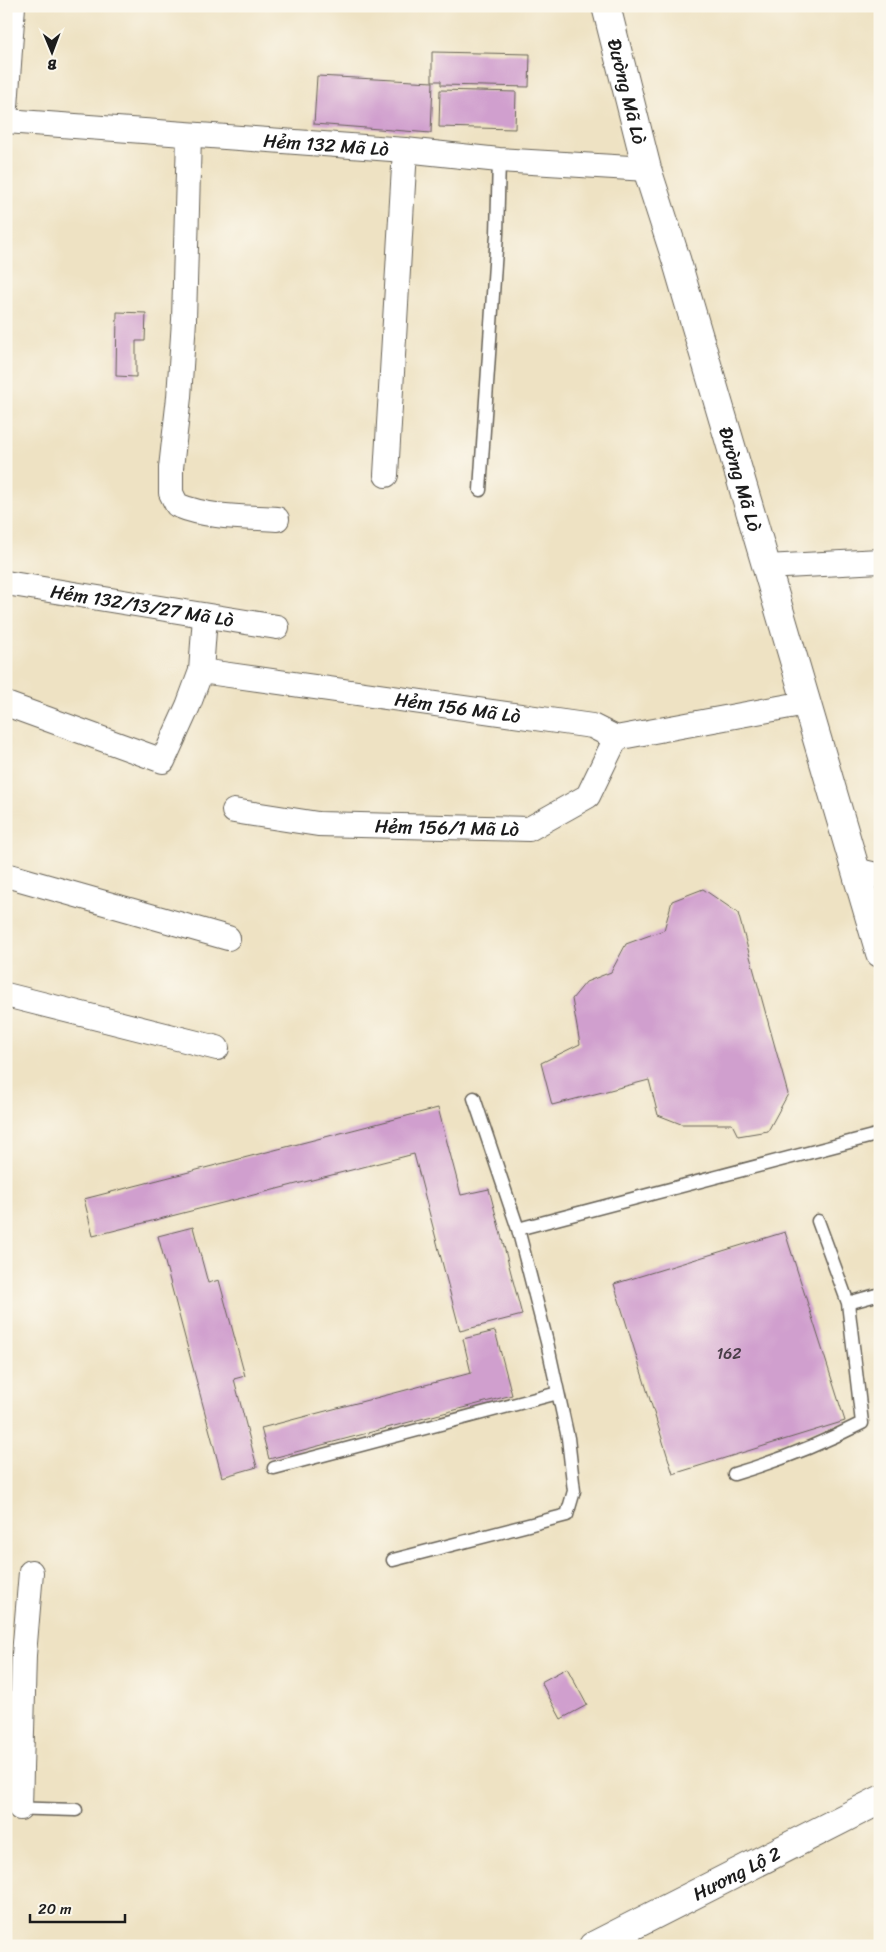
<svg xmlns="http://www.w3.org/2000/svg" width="886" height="1952" viewBox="0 0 886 1952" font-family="Sriracha,sans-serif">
	<rect width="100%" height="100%" fill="#fbf7ec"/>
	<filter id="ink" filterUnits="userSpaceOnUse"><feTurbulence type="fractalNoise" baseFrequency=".02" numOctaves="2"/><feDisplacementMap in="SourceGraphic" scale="10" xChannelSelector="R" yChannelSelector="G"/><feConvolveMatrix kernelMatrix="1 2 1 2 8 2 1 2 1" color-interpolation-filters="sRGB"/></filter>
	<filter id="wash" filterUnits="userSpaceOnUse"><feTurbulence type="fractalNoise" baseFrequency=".0096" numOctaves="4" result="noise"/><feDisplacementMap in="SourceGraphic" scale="20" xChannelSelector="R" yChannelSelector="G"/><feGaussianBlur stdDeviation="1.12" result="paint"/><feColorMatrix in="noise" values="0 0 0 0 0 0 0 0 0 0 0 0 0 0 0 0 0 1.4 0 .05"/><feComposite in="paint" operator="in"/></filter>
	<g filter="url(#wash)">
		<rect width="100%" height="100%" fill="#eee2c3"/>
		<g id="blocks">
			<!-- building -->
			<path fill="#d09fce" d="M432 52 530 54 529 87 441 85V81H432Z
				M317 76 433 82 431 133 314 124Z
				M440 90 516 92 515 129 439 127Z
				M117 312 146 313 145 341H136V377L116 376Z
				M703 889 738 913 788 1094 768 1131 738 1136 732 1124H681L658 1115 649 1080 552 1105 541 1063 580 1044 572 999 586 982 611 972 626 944 664 930 672 901Z
				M438 1108 461 1195 489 1189 522 1315 460 1331 414 1154 93 1236 84 1199Z
				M193 1227 208 1283 219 1280 245 1376 234 1379 257 1467 222 1477 158 1236Z
				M785 1232 845 1421 673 1474 614 1284Z
				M495 1331 512 1395 269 1459 261 1428 471 1373 463 1339Z
				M567 1668 587 1705 561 1719 541 1682Z"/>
		</g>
	</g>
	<g filter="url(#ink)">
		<use href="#blocks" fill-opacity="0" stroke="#666156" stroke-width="1"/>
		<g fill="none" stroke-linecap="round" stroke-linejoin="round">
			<!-- service casing -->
			<g stroke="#666156" stroke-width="15">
				<path id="service" d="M480 490 497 234 499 160
					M518 1229 880 1134
					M848 1303 880 1294
					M274 1468 558 1393
					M734 1474C778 1461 821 1444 862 1423L848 1303 818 1221
					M393 1560 567 1515 574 1491 568 1438 547 1342 518 1229 474 1098
					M6 1808 76 1810"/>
			</g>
			<!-- minor casing -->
			<g stroke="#666156" stroke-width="26">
				<g id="minor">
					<path d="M6 107 13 6"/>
					<path id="s1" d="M6 121 405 150 499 160 647 169"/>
					<path d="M189 135 184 320 179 397 171 468V493L177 505C208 518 244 517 277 519"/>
					<path d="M386 475 405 150"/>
					<path d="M766 567 880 561"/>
					<path id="s2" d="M6 583 277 627"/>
					<path d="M201 671 205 616"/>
					<path id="s3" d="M6 704 163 761 188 706 201 671 592 726 616 738 806 703"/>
					<path id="s4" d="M234 811 318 824 529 829 588 796 616 738"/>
					<path d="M855 870 880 876"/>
					<path d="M6 875 228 938"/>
					<path d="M6 995 217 1048"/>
					<path d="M20 1808 24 1655 31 1572"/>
				</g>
			</g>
			<!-- secondary casing -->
			<g stroke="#666156" stroke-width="30">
				<g id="secondary">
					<path id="s5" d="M606 6 647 169 676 259 880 953"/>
					<path id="s6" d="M593 1946 880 1800"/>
				</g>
			</g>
			<!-- service -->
			<use href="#service" stroke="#fff" stroke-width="12"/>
			<!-- minor -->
			<use href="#minor" stroke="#fff" stroke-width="24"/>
			<!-- secondary -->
			<use href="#secondary" stroke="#fff" stroke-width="28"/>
		</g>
	</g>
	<g text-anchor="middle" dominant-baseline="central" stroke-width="5" stroke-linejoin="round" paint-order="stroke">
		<!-- number labels -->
		<g font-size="16" fill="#493d48">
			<text x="729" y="1353">162</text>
		</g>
		<!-- street labels -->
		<g font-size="19" fill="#1c1c1c" stroke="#fbf7ec">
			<text stroke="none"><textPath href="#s5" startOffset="88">Đường Mã Lò</textPath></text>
			<text stroke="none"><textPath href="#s1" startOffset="321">Hẻm 132 Mã Lò</textPath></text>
			<text stroke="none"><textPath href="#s5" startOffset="492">Đường Mã Lò</textPath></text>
			<text stroke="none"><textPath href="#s2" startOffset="138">Hẻm 132/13/27 Mã Lò</textPath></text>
			<text stroke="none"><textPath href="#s3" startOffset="524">Hẻm 156 Mã Lò</textPath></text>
			<text stroke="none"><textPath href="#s4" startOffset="214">Hẻm 156/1 Mã Lò</textPath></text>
			<text stroke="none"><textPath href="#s6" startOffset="161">Hương Lộ 2</textPath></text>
		</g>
	</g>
	<!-- margin -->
	<rect width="886" height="1952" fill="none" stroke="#fbf7ec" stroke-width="25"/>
	<!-- north arrow -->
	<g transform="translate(52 52) rotate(179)" stroke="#fbf7ec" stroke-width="4" paint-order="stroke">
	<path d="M0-4L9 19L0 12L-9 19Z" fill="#1c1c1c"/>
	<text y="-8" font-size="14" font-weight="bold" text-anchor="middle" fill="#1c1c1c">B</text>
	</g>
	<!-- scale -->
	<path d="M30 1914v8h95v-8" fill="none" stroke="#1c1c1c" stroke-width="2.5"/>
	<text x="38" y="1914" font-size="15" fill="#1c1c1c" stroke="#fbf7ec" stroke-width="4" paint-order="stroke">20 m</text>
</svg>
